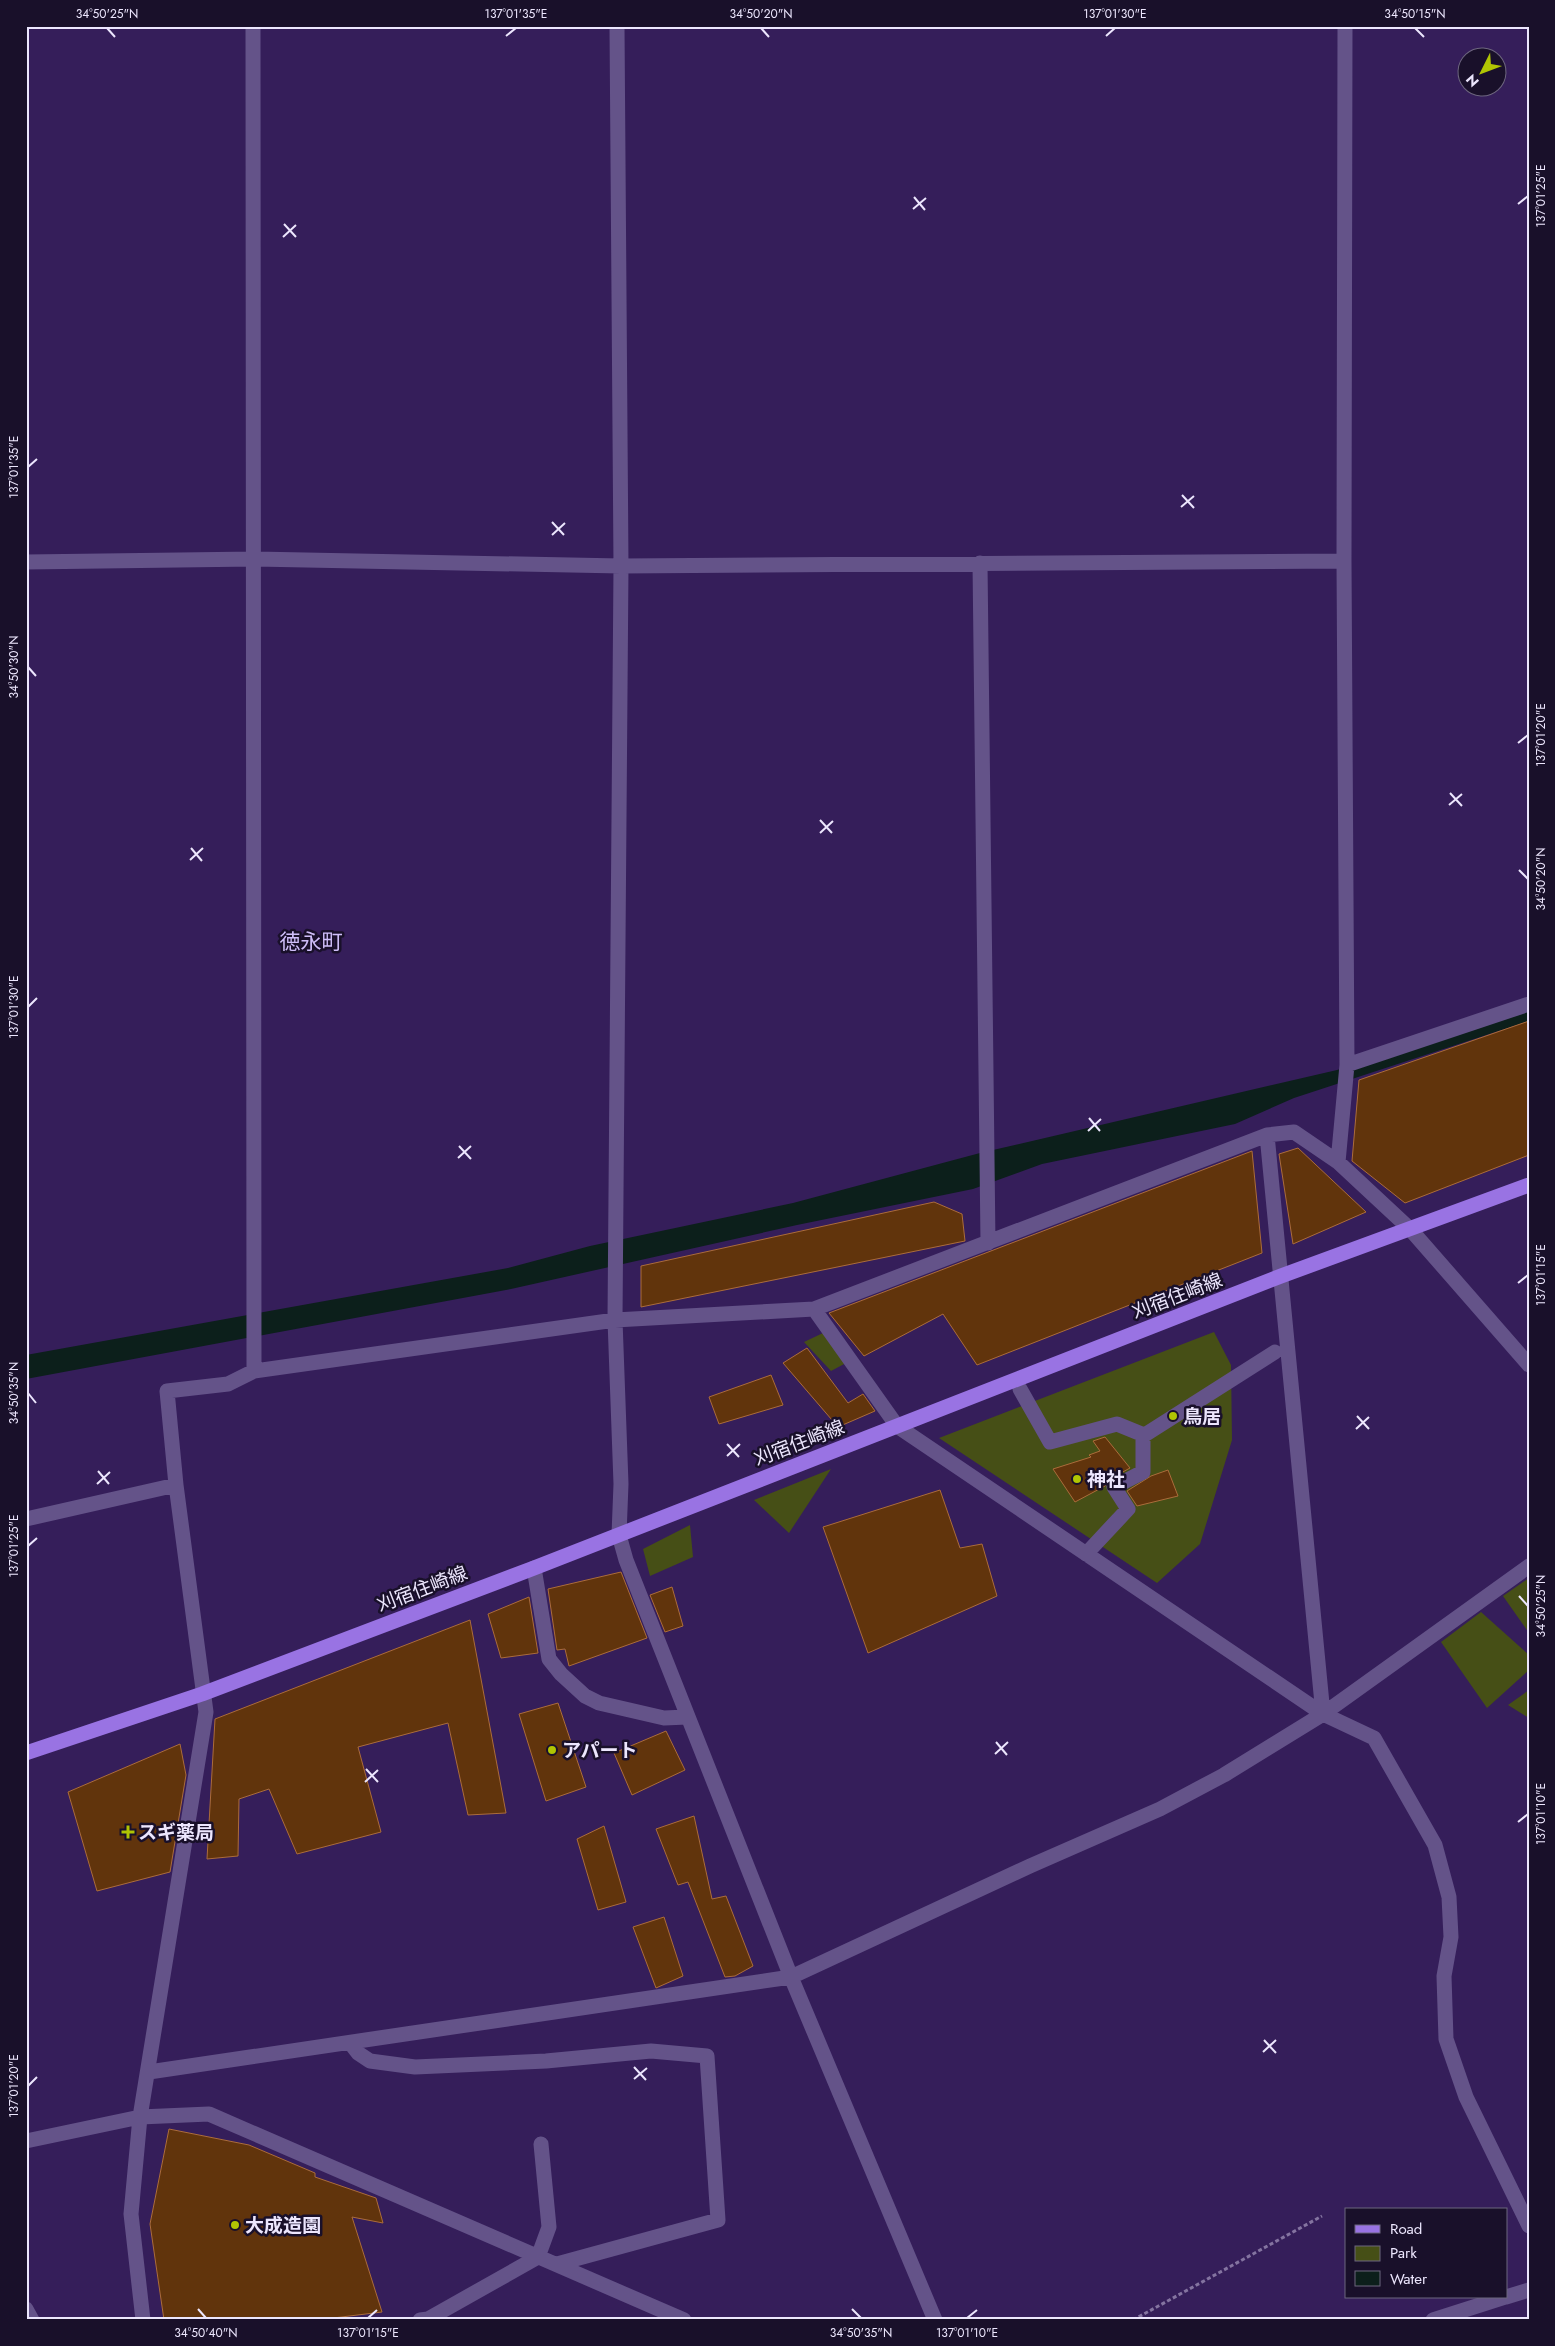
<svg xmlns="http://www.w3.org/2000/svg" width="1555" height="2346" viewBox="0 0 1555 2346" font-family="Jost,'Noto Sans JP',sans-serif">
	<rect width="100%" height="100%" fill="#351e5a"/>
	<!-- green -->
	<path fill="#464f16" d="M1214 1332 1231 1365 1232 1440 1200 1544 1157 1583 939 1438Z
		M823 1333 846 1363 831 1371 804 1342Z
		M831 1469 789 1533 754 1500Z
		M690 1525 693 1557 650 1576 643 1549Z
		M1529 1578V1633L1503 1596Z
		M1481 1612 1529 1655V1670L1487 1708 1441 1642Z
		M1529 1690V1718L1508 1705Z"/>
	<!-- water -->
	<path fill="#0c1f1b" d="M1529 1008V1021L1294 1098 1235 1124 1042 1164 973 1189 797 1225 511 1289 26 1379V1355L508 1268 590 1246 793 1203 980 1153 1337 1070Z"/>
	<!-- building -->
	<path fill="#61340c" stroke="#ab6c3b" d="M1529 1021V1155L1405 1203 1352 1161 1359 1080Z
		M1298 1148 1366 1212 1293 1244 1279 1154Z
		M1252 1151 1262 1253 977 1365 943 1314 864 1356 829 1313Z
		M934 1202 962 1214 965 1241 641 1307V1266Z
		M807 1348 848 1403 863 1394 875 1411 838 1427 783 1363Z
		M771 1375 783 1405 719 1424 709 1397Z
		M1105 1437 1130 1468 1110 1479 1105 1486 1075 1502 1053 1469 1091 1457 1089 1455 1100 1451 1093 1441Z
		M1168 1470 1178 1496 1137 1506 1127 1491 1151 1476Z
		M940 1490 960 1548 982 1544 997 1596 868 1653 823 1527Z
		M621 1572 647 1638 569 1666 565 1649 557 1650 548 1589Z
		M672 1587 683 1626 665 1632 650 1595Z
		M529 1597 538 1653 501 1658 488 1614Z
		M470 1620 506 1813 468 1815 448 1723 358 1747 381 1832 297 1854 269 1789 239 1799 238 1856 207 1859 215 1719Z
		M558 1703 586 1787 546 1801 519 1714Z
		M666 1731 685 1770 632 1795 614 1753Z
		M180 1744 186 1775 170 1872 97 1891 68 1792Z
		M694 1816 712 1899 726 1896 753 1966 735 1976 725 1977 688 1882 678 1885 656 1829Z
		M604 1826 626 1902 598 1910 577 1839Z
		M664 1917 683 1976 656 1988 633 1927Z
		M169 2129 249 2145 315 2173V2177L376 2198 383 2223 352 2217 382 2312 317 2320H164L150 2224Z"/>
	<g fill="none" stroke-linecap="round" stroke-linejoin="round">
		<!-- path -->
		<path stroke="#8474a0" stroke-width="3" stroke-dasharray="4 2.5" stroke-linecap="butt" d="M1133 2320 1322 2216"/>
		<!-- minor -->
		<path stroke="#645389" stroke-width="15" d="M253 26 254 1371
			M617 26 621 566 615 1320 621 1484 619 1535 626 1560 791 1977 935 2320
			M26 562 255 559 621 566 1344 561
			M980 563 988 1243
			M1347 1065 1529 1004
			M1267 1135 1323 1714
			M1338 1162 1347 1065 1344 561 1345 26
			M814 1309 897 1426 1323 1714 1374 1738 1435 1845 1449 1897 1451 1937 1444 1976 1446 2039 1466 2097 1529 2226
			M1020 1389 1050 1442 1117 1424 1144 1435
			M26 1519 176 1485
			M1086 1554 1128 1509 1114 1487 1143 1472V1436L1275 1352
			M534 1568 549 1659 561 1674 585 1696 599 1703 664 1718 687 1717
			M351 2044 358 2053 370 2061 415 2067 546 2061 651 2051 707 2056 718 2220 557 2264
			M149 2072 791 1977 1030 1866 1160 1809 1224 1775 1323 1714 1529 1566
			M26 2141 140 2117 209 2114 684 2320
			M1506 2297 1529 2290
			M26 2309 32 2320
			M143 2320 131 2214 140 2117 206 1712 176 1485 167 1391 228 1384 254 1371 615 1320 814 1309 1267 1135 1294 1132 1338 1162 1411 1230 1529 1365
			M420 2320 428 2319 538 2257 549 2227 541 2144
			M1433 2320 1505 2297"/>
		<!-- major -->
		<path stroke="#9973e3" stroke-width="15" d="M26 1753 202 1694 534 1568 1281 1276 1529 1185"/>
	</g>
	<!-- ticks -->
	<path fill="none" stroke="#ece6fd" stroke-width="2" d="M107 28 115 37M761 28 769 37M1415 28 1424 37M506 36 516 28M1106 36 1115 28M914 197 925 210M1518 204 1528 196M913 209 926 198M284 224 296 237M283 237 296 225M28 467 37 459M1182 495 1194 508M1181 507 1194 496M552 522 564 535M552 535 565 523M28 667 36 676M1518 743 1528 735M1450 793 1462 806M1449 805 1462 794M820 820 832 833M820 833 833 821M191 848 202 861M190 860 203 848M1519 870 1528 879M28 1007 37 998M1089 1118 1100 1131M1088 1131 1101 1119M459 1146 471 1159M458 1158 471 1146M1518 1283 1528 1275M28 1393 36 1403M1357 1416 1369 1429M1356 1429 1369 1417M727 1444 739 1457M727 1456 740 1444M98 1471 109 1484M97 1484 110 1472M28 1546 37 1538M1519 1596 1528 1606M996 1742 1007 1755M995 1754 1008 1742M366 1769 378 1782M365 1782 378 1770M1518 1822 1528 1814M1264 2040 1276 2053M1263 2052 1276 2040M634 2067 646 2080M634 2079 647 2068M28 2086 37 2077M198 2309 206 2318M852 2309 861 2318M368 2318 377 2310M967 2318 977 2310"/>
	<!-- markers -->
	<g fill="#b0c503" stroke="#19102a" stroke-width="2">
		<circle cx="1173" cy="1416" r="5"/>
		<circle cx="1077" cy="1479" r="5"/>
		<circle cx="552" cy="1750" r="5"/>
		<path d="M125.5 1824.5h5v5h5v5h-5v5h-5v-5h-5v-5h5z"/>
		<circle cx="235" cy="2225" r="5"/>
	</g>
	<g text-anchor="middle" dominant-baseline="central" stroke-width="5" stroke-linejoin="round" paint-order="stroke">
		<!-- street labels -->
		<g font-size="19" fill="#ece6fd" stroke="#19102a">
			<text transform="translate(1177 1296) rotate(-21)">刈宿住崎線</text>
			<text transform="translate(799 1443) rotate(-21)">刈宿住崎線</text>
			<text transform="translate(422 1589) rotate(-21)">刈宿住崎線</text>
		</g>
		<!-- poi labels -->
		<g font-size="19" font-weight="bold" fill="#ece6fd" stroke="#19102a" text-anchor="start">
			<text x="1183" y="1416">鳥居</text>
			<text x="1087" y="1479">神社</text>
			<text x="562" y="1750">アパート</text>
			<text x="138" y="1832">スギ薬局</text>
			<text x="245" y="2225">大成造園</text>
		</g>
		<!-- quarter labels -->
		<g font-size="21" fill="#cfbef9" stroke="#19102a">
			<text x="311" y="942">徳永町</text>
		</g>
	</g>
	<!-- border -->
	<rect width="1555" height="2346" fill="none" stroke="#19102a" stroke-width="55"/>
	<!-- legend -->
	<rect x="1345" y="2208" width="162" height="90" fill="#19102a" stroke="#6d667e"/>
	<rect x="1355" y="2225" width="25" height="8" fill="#9973e3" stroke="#6d667e"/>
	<text x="1390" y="2234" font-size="15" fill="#ece6fd">Road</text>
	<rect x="1355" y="2246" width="25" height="15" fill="#464f16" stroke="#6d667e"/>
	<text x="1390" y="2258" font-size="15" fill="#ece6fd">Park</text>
	<rect x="1355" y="2271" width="25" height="15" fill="#0c1f1b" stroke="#6d667e"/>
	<text x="1390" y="2284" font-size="15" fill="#ece6fd">Water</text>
	<!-- north arrow -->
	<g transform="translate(1482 72) rotate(228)"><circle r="24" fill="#19102a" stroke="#6d667e"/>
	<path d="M0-4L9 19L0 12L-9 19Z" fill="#b0c503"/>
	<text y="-8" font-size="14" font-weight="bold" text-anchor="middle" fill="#ece6fd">N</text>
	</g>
	<rect x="28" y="28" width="1500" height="2290" fill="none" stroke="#ece6fd" stroke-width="2"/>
	<g font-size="12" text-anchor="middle" fill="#ece6fd">
		<text x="107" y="18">34°50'25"N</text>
		<text x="516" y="18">137°01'35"E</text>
		<text x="761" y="18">34°50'20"N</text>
		<text x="1115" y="18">137°01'30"E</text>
		<text x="1415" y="18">34°50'15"N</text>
		<text transform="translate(1541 196) rotate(-90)" y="4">137°01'25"E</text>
		<text transform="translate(14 467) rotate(-90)" y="4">137°01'35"E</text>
		<text transform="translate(14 667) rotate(-90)" y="4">34°50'30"N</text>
		<text transform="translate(1541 735) rotate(-90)" y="4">137°01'20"E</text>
		<text transform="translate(1541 879) rotate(-90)" y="4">34°50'20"N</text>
		<text transform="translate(14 1007) rotate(-90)" y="4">137°01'30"E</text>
		<text transform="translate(1541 1275) rotate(-90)" y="4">137°01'15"E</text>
		<text transform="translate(14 1393) rotate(-90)" y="4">34°50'35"N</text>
		<text transform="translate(14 1546) rotate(-90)" y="4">137°01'25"E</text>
		<text transform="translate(1541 1606) rotate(-90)" y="4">34°50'25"N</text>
		<text transform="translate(1541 1814) rotate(-90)" y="4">137°01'10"E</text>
		<text transform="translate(14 2086) rotate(-90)" y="4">137°01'20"E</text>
		<text x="206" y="2337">34°50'40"N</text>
		<text x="368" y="2337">137°01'15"E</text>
		<text x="861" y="2337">34°50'35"N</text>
		<text x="967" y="2337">137°01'10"E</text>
	</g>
</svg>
